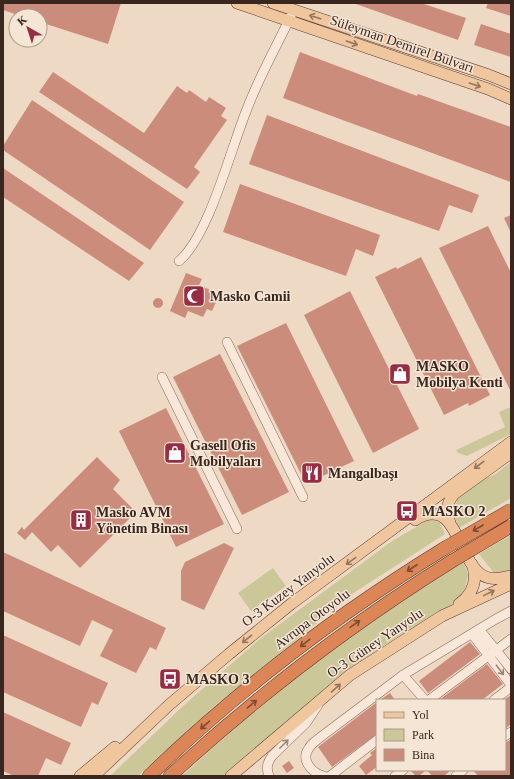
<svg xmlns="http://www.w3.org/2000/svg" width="514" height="779" viewBox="0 0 514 779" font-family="'Times New Roman',serif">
	<rect width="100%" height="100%" fill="#eed9c5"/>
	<!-- green -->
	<path fill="#ccc799" d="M511 407V434L467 456 458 453 456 450 505 427 499 412Z
		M511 462V498L459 528 453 512 458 497 480 480 494 475Z
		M430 519 440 523 445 534 355 592 212 708 138 776H110L183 706 261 638 392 541Z
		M511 535V571L494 573 479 554Z
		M463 562 468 574 464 594 447 608 386 644 349 670 225 776H182C226 736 271 695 318 659 364 623 413 593 463 562Z
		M273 568 286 586 251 611 238 593Z"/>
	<!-- building -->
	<path fill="#cc8c7c" d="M3 3H121L108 44 40 22V16H21L3 10Z
		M353 3H421L466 18 458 40Z
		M488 3H511V16L486 8Z
		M481 24 511 34V57L474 45Z
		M300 52 417 96 418 94 511 127V182L283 98Z
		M53 72 144 133 177 86 187 93 189 90 206 102 209 97 226 108 221 116 227 120 194 167 200 172 187 189 39 92Z
		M32 100 184 202 150 250 3 150V146Z
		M267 115 479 195 472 213 449 205 439 231 249 164Z
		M3 168 144 263 129 281 3 197Z
		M240 184 380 235 373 256 356 249 346 276 223 232Z
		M511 215V233L504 218Z
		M488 226 511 273V392L439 248Z
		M421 257 490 395 469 406 468 403 444 415 375 277 396 267 397 269Z
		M186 273 202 279 199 285 215 292 211 300 216 302 212 311 207 309 203 317 188 311 185 318 170 311Z
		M350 291 419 429 373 453 304 315Z
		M153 303a5 5 0 1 1 10 0a5 5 0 1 1-10 0Z
		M286 323 354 461 306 484 237 346Z
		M220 354 289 492 242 515 173 377Z
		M166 408 224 524 176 547 119 431Z
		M97 457 120 480 113 489 136 512 80 568 58 545 51 552 32 532 25 540 17 533 22 527 24 530Z
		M224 543 234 548 204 610 181 600V571L185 562Z
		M3 552 166 628 156 650 150 647 136 673 100 656 113 630 92 620 80 646 3 611Z
		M3 635 108 683 98 705 92 702 81 727 3 692Z
		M470 642 480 654 428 693 419 681Z
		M487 664 503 684 482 700H439Z
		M390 693 395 700H380Z
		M511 695V724L505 729V699Z
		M377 702V734L332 767 318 747Z
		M3 712 71 743 61 765 46 758 38 776H14L3 771Z
		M511 739V776H478L473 770H505V743Z
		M377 748V767L366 775 359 766 372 755 370 753Z
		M289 761 294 768 287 773 282 766Z
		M410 770H426L419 776H416Z
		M427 770H451L444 776H432Z"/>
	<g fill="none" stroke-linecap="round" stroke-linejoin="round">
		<!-- minor casing -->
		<g stroke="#896a5b" stroke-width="10">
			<path id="minor" d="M179 261C209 236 231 148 247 109 259 77 276 47 291 16
				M227 342 303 497
				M162 377 237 529
				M479 629 511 669
				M472 634 511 685
				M403 675 425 700
				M429 700 511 639
				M494 700 511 687
				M505 736 511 732
				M269 776C266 768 267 763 272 756L306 723 318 705
				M324 776C312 773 300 760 309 748 311 744 315 742 318 739L403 675 496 619 511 611
				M330 776 377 740
				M395 776 403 770
				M456 776 463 770"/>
		</g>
		<!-- major casing -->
		<g stroke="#573a2f" stroke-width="12">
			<path id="major" d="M237 3 488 89 511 99
				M273 3 489 75 511 84
				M415 520C461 492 456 570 489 578 497 580 504 577 511 576
				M450 523C446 511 446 504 454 494L511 453
				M459 604C473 594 478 581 472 564
				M80 776 115 747
				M94 776 169 705 229 654 291 604 511 442
				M231 776 350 675 442 616 511 584"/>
		</g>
		<!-- highway casing -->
		<g stroke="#573a2f" stroke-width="14">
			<path id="highway" d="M149 776C239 689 339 613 445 548
				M170 776C258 695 351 624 452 561"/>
		</g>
		<!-- minor -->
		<use href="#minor" stroke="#f9e8d9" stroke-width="9"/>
		<!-- major -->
		<use href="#major" stroke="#f0c69e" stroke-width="11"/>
		<!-- highway -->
		<use href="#highway" stroke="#dc8657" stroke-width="13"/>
		<!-- highway-bridge casing -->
		<g stroke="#573a2f" stroke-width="14" stroke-linecap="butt">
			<path id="highway-bridge" d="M445 548 511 510
				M452 561 511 526"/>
		</g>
		<!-- highway-bridge -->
		<use href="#highway-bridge" stroke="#dc8657" stroke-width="13"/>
	</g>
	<!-- one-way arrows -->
	<defs><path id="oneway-shaft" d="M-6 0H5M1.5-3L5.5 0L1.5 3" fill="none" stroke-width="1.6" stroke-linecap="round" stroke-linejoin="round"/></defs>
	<g stroke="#94765e">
		<use href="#oneway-shaft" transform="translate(315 17) rotate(-162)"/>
		<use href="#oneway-shaft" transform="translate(352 43) rotate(19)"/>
		<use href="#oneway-shaft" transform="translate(475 85) rotate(19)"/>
		<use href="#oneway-shaft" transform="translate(479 465) rotate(143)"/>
		<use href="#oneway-shaft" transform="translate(351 561) rotate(144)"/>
		<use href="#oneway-shaft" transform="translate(489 593) rotate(-26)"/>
		<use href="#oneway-shaft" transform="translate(247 639) rotate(141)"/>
		<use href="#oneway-shaft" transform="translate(336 688) rotate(-41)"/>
	</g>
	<g stroke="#7a4c35">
		<use href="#oneway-shaft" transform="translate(478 528) rotate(150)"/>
		<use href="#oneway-shaft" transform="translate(412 568) rotate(147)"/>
		<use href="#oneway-shaft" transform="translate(355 624) rotate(-35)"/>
		<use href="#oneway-shaft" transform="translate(305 643) rotate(142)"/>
		<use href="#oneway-shaft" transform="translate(252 704) rotate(-40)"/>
		<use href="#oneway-shaft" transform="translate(205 725) rotate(139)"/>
	</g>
	<g stroke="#99877c">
		<use href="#oneway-shaft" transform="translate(500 670) rotate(53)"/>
		<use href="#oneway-shaft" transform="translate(284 744) rotate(-45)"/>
	</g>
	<!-- icons -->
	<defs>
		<g id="mosque-square" transform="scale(1.15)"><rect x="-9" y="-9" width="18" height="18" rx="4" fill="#972c43" stroke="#f5e5d5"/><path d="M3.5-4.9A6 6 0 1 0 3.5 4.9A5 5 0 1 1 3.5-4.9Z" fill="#fff"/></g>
		<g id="shop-square" transform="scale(1.15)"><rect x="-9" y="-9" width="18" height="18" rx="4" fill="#972c43" stroke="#f5e5d5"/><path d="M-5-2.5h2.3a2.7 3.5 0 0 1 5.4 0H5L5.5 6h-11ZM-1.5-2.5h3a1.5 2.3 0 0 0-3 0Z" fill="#fff"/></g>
		<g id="restaurant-square" transform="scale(1.15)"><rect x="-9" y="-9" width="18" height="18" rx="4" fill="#972c43" stroke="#f5e5d5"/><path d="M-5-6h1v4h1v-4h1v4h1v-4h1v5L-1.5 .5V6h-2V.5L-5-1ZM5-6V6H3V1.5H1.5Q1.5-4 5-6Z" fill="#fff"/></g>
		<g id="bus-square" transform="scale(1.15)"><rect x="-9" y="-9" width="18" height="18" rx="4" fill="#972c43" stroke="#f5e5d5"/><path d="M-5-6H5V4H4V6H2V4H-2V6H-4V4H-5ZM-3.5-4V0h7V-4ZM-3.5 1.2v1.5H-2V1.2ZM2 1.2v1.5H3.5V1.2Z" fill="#fff"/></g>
		<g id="building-square" transform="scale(1.15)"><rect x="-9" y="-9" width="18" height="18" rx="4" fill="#972c43" stroke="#f5e5d5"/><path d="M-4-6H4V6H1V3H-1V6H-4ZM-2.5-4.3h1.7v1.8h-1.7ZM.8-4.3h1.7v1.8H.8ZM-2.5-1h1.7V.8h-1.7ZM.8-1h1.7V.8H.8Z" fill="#fff"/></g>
	</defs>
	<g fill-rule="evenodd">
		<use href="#mosque-square" x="194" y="296"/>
		<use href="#shop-square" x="400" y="374"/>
		<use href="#shop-square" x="175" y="453"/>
		<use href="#restaurant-square" x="312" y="473"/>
		<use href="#bus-square" x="407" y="511"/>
		<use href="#building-square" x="81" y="520"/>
		<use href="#bus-square" x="170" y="679"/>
	</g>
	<g text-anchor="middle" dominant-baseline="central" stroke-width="3" stroke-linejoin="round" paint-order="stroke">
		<!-- street labels -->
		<g font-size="14" fill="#39261f" stroke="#f5e5d5">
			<text transform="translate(402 44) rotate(19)">Süleyman Demirel Bulvarı</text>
			<text transform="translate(288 590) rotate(-37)">O-3 Kuzey Yanyolu</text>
			<text transform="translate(312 619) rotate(-37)">Avrupa Otoyolu</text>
			<text transform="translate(375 643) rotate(-34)">O-3 Güney Yanyolu</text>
		</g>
		<!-- poi labels -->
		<g font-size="14" font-weight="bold" fill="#39261f" stroke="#f5e5d5" text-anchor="start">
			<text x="210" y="296">Masko Camii</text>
			<text x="416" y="366">MASKO<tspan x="416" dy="16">Mobilya Kenti</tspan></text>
			<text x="190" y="445">Gasell Ofis<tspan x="190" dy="16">Mobilyaları</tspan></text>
			<text x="328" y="473">Mangalbaşı</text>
			<text x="422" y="511">MASKO 2</text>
			<text x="96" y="512">Masko AVM<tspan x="96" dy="16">Yönetim Binası</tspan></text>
			<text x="186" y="679">MASKO 3</text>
		</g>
	</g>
	<!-- border -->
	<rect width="514" height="779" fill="none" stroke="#39261f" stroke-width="8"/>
	<!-- legend -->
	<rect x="376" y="699" width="130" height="72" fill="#f5e5d5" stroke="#aa998c"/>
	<rect x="384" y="712" width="20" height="6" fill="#f0c69e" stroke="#aa998c"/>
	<text x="412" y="719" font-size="12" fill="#39261f">Yol</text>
	<rect x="384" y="729" width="20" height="12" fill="#ccc799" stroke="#aa998c"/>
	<text x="412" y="739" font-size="12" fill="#39261f">Park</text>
	<rect x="384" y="749" width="20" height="12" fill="#cc8c7c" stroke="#aa998c"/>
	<text x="412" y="759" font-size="12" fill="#39261f">Bina</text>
	<!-- north arrow -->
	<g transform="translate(28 28) rotate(321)"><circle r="19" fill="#f5e5d5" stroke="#aa998c"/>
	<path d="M0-3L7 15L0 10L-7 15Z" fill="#972c43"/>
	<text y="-6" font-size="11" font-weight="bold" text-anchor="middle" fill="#39261f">K</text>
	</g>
</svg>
